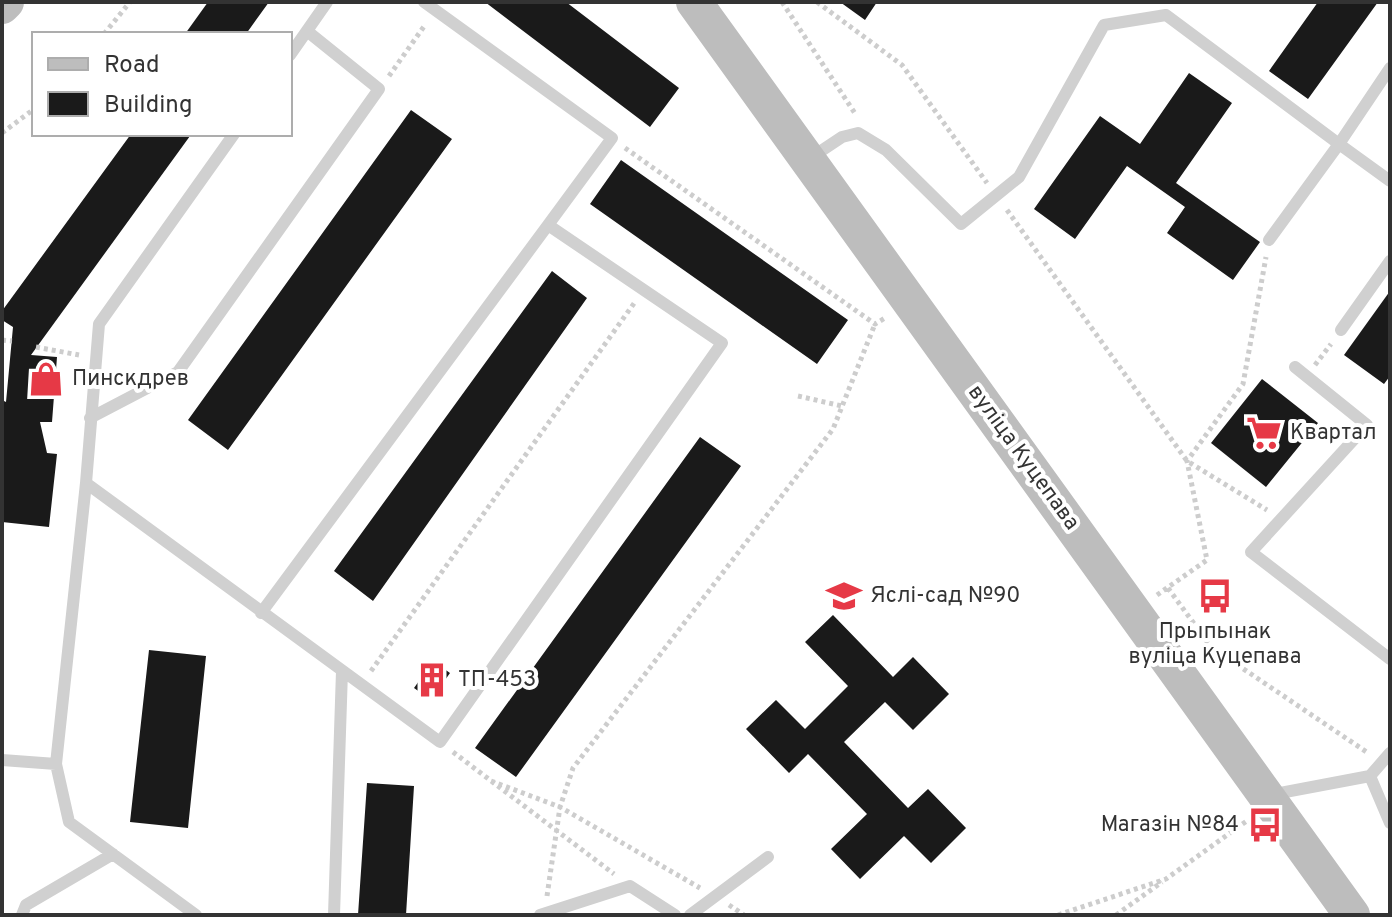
<svg xmlns="http://www.w3.org/2000/svg" width="1392" height="917" viewBox="0 0 1392 917" font-family="Overpass,sans-serif">
	<rect width="100%" height="100%" fill="#fff"/>
	<!-- building -->
	<path fill="#1a1a1a" d="M208 2H269L246 34H185Z
		M485 2H566L679 88 650 127Z
		M840 2H877L865 20Z
		M1318 2H1378L1308 99 1269 71Z
		M1189 73 1232 103 1176 183 1260 242 1233 280 1167 233 1185 207 1127 166 1075 239 1034 209 1100 116 1140 144Z
		M411 110 452 139 228 450 188 420Z
		M131 134 190 136 31 355 57 357 52 422H40L47 453 57 454 49 527 2 522V400L6 402 13 327 2 320V311Z
		M621 160 848 320 817 364 590 204Z
		M552 271 587 298 373 601 334 571Z
		M1390 291V376L1384 384 1344 355Z
		M1262 379 1318 423 1266 487 1211 443Z
		M700 437 741 466 516 777 475 748Z
		M833 615 893 677 913 657 949 694 913 730 885 702 844 742 908 808 928 789 966 828 931 863 904 836 860 879 831 849 867 814 808 754 789 773 746 729 776 700 805 729 848 686 805 642Z
		M149 650 206 656 188 828 130 822Z
		M433 661 450 673 431 700 414 688Z
		M367 783 414 786 406 915H358Z"/>
	<g fill="none" stroke-linecap="round" stroke-linejoin="round">
		<!-- path -->
		<path stroke="#cdcdcd" stroke-width="5" stroke-dasharray="4 4" stroke-linecap="butt" d="M782 2 856 115
			M817 2 902 65 987 183
			M104 34 130 2
			M389 76 425 25
			M2 133 34 109
			M625 148 875 324 885 318
			M1007 210 1187 461 1267 510
			M2 340 12 341
			M36 347 79 355
			M1315 365 1331 344
			M798 396 842 406
			M1168 588 1211 647 1368 753
			M1157 595 1207 560 1187 461 1243 384 1266 257
			M371 671 635 302
			M453 752 614 874
			M491 781 560 807 700 888
			M547 896 560 807 573 768 833 429 875 324
			M729 905 744 915
			M1058 915 1166 879 1248 820
			M1116 915 1162 882"/>
		<!-- service -->
		<path stroke="#d0d0d0" stroke-width="12" d="M290 55 327 2
			M1390 68 1339 144 1390 181
			M812 157 842 137 858 133 886 150 961 224 1019 177 1104 25 1166 15 1339 144 1269 240
			M1341 330 1390 261
			M1295 367 1367 425 1251 552 1390 659
			M90 418 178 372 379 89 307 31
			M86 483 440 742 722 343 548 225 612 138 424 2
			M261 613 548 225
			M2 760 56 764
			M1370 776 1390 823
			M1269 795 1370 776 1390 753
			M22 915 26 905 113 854
			M196 915 69 822 56 764 86 483 99 324 234 134
			M334 915 342 671
			M540 915 630 886 675 915
			M690 915 768 857"/>
		<!-- secondary -->
		<path stroke="#bdbdbd" stroke-width="36" d="M694 2 1352 915
			M2 6 6 2"/>
	</g>
	<!-- icons -->
	<defs>
		<g id="shop-bare" transform="scale(2.76)"><path d="M-5-2.5h2.3a2.7 3.5 0 0 1 5.4 0H5L5.5 6h-11ZM-1.5-2.5h3a1.5 2.3 0 0 0-3 0Z" fill="#e63946" stroke="#fff" stroke-width="2.5" paint-order="stroke"/></g>
		<g id="supermarket-bare" transform="scale(2.76)"><path d="M-6-5.5h2.5l.6 2H6L4.5 2H-2.5L-4.4-4H-6ZM-1.5 3.2a1.3 1.3 0 1 0 .1 0ZM3 3.2a1.3 1.3 0 1 0 .1 0Z" fill="#e63946" stroke="#fff" stroke-width="2.5" paint-order="stroke"/></g>
		<g id="school-bare" transform="scale(2.76)"><path d="M0-5L7-2L0 1L-7-2ZM-4 1L0 2.5L4 1V4Q0 6-4 4Z" fill="#e63946" stroke="#fff" stroke-width="2.5" paint-order="stroke"/></g>
		<g id="bus-bare" transform="scale(2.76)"><path d="M-5-6H5V4H4V6H2V4H-2V6H-4V4H-5ZM-3.5-4V0h7V-4ZM-3.5 1.2v1.5H-2V1.2ZM2 1.2v1.5H3.5V1.2Z" fill="#e63946" stroke="#fff" stroke-width="2.5" paint-order="stroke"/></g>
		<g id="building-bare" transform="scale(2.76)"><path d="M-4-6H4V6H1V3H-1V6H-4ZM-2.5-4.3h1.7v1.8h-1.7ZM.8-4.3h1.7v1.8H.8ZM-2.5-1h1.7V.8h-1.7ZM.8-1h1.7V.8H.8Z" fill="#e63946" stroke="#fff" stroke-width="2.5" paint-order="stroke"/></g>
	</defs>
	<g fill-rule="evenodd">
		<use href="#shop-bare" x="46" y="379"/>
		<use href="#supermarket-bare" x="1264" y="433"/>
		<use href="#school-bare" x="844" y="596"/>
		<use href="#bus-bare" x="1215" y="596"/>
		<use href="#building-bare" x="432" y="680"/>
		<use href="#bus-bare" x="1265" y="825"/>
	</g>
	<g text-anchor="middle" dominant-baseline="central" stroke-width="8" stroke-linejoin="round" paint-order="stroke">
		<!-- poi labels -->
		<g font-size="22" fill="#333" stroke="#fff" text-anchor="start">
			<text x="72" y="379">Пинскдрев</text>
			<text x="1290" y="433">Квартал</text>
			<text x="870" y="596">Яслі-сад №90</text>
			<text x="1215" y="632" text-anchor="middle">Прыпынак<tspan x="1215" dy="25">вуліца Куцепава</tspan></text>
			<text x="458" y="680">ТП-453</text>
			<text x="1239" y="825" text-anchor="end">Магазін №84</text>
		</g>
		<!-- street labels -->
		<g font-size="22" fill="#333" stroke="#fff">
			<text transform="translate(1023 458) rotate(54)">вуліца Куцепава</text>
		</g>
	</g>
	<!-- border -->
	<rect width="1392" height="917" fill="none" stroke="#333333" stroke-width="8"/>
	<!-- legend -->
	<rect x="32" y="32" width="260" height="104" fill="#ffffff" stroke="#adadad" stroke-width="2"/>
	<rect x="48" y="58" width="40" height="12" fill="#bdbdbd" stroke="#adadad" stroke-width="2"/>
	<text x="104" y="72" font-size="24" fill="#333333">Road</text>
	<rect x="48" y="92" width="40" height="24" fill="#1a1a1a" stroke="#adadad" stroke-width="2"/>
	<text x="104" y="112" font-size="24" fill="#333333">Building</text>
</svg>
